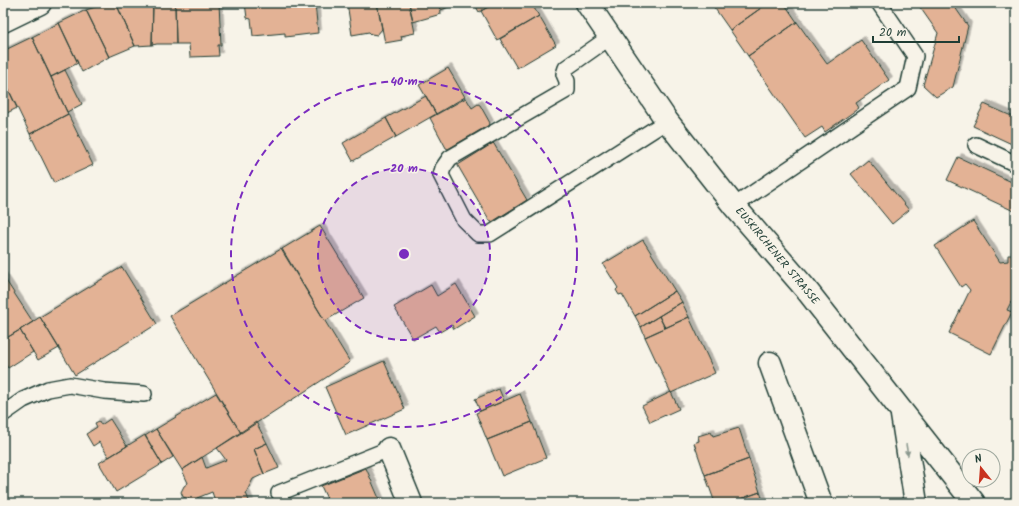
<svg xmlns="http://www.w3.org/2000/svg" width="1019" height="506" viewBox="0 0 1019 506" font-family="Kalam,sans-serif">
	<defs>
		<filter id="shadow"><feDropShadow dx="3.5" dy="-3.5" stdDeviation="0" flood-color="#0004"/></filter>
	</defs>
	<rect width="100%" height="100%" fill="#f7f3e8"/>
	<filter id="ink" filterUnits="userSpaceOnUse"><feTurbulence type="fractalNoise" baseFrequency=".025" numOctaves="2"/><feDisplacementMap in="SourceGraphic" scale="8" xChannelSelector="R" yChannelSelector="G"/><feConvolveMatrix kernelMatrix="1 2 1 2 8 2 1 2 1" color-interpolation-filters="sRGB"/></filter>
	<g filter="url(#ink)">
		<!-- building -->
		<path fill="#e3b295" stroke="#1f3d34" filter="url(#shadow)" d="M108 3H116L135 46 109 57 86 10Z
			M116 3H153L152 45 135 46Z
			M153 3H175L176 44H157L152 45Z
			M175 3H219L221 45H218L219 56 190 57 189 44H176Z
			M245 3H315L318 33 285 37V33L253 36 251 19 247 18Z
			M347 3H377L382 29 377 35 371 34 369 32 352 35Z
			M377 3H409L415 33 401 36 402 40 385 43Z
			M409 3H440L441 14 413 22Z
			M440 3H460L441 10Z
			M474 3H495L479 12Z
			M495 3H531L539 16 497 40 481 11Z
			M711 3H768L730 30Z
			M768 3H784L797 22 748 56 730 30Z
			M917 3H952L968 26 953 87 936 97 923 85 938 33Z
			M86 10 109 57 82 72 59 23Z
			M539 16 556 45 517 68 500 39Z
			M797 22 827 64 861 40 889 80 856 103 859 108 825 132 822 127 805 138 748 56Z
			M59 23 78 63 51 77 32 37Z
			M32 37 68 114 30 134 3 78V51Z
			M448 68 465 97 436 114 419 85Z
			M65 70 82 104 67 112 51 77Z
			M3 78 17 108 3 115Z
			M426 96 436 114 396 137 386 118Z
			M466 98 472 108 478 104 480 105 490 123 489 125 448 149 446 148 430 118Z
			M984 104 1016 118V146L973 126Z
			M68 114 93 165 54 183 30 134Z
			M386 118 396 137 353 161 343 143Z
			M493 143 494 144 527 200 492 222 490 221 458 166V165Z
			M958 157 1016 184V212L947 180Z
			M868 160 909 210 892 224 851 174Z
			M973 221 1000 262 1008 261V255H1016V301L1011 302 1007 310 1012 312 991 354 949 333 970 290 965 284 961 287 935 246Z
			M320 226 364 298 325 321 282 249Z
			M643 240 675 291 635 316 622 294 619 295 616 290 618 288 603 264Z
			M281 249 350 362 241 433 170 316Z
			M122 267 157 324 75 375 40 317Z
			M3 276 33 322 3 340Z
			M456 284 475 316 454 329 452 325 440 332 436 326 413 339 394 307 431 285 437 296Z
			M675 291 682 302 641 327 635 316Z
			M682 302 689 317 665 328 659 316Z
			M659 316 665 328 645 337 641 327Z
			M40 317 59 348 38 360 20 330Z
			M689 317 715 373 671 393 645 337Z
			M20 330 33 352 8 368 3 361V340Z
			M384 361 405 409 346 435 325 387Z
			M499 389 504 401 480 411 475 399Z
			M671 392 679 409 650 422 642 406Z
			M216 393 241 433 182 470 156 429Z
			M520 394 532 422 487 440 476 413Z
			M110 419 127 446 109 457 99 442 93 446 86 434 97 427 95 423 99 421 101 425Z
			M256 422 267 443 254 449 264 474 253 479 246 493 250 503H222L221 500 214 498 212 492 197 498 200 503H190L189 499 183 497 181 492 184 486 188 483 182 470 202 457 206 468 226 460 217 448Z
			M532 422 546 458 502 476 487 440Z
			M739 428 749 459 705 475 694 443 699 441 698 436 711 432 713 436Z
			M156 429 173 457 162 464 145 436Z
			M145 435 162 464 116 492 99 463Z
			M267 443 279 468 264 474 254 449Z
			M749 459 760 492 729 503H715L705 475Z
			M366 468 381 503H329L321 486Z
			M760 492 764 503H729Z"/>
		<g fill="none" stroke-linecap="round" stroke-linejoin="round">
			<!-- lane casing -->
			<g stroke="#1f3d34" stroke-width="18">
				<path id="lane" d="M610 37 566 68 564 74 567 81V90L450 158 443 168 441 175 464 220 478 234H490L667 121
					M976 145 1016 164
					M734 206 908 88 915 56 879 3
					M3 414 23 400 48 389 70 385 104 391 144 394
					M279 493 389 449"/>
			</g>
			<!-- street casing -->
			<g stroke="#1f3d34" stroke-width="25">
				<path id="street" d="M3 21 40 3
					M770 363 821 503
					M389 449 411 503"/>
			</g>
			<!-- secondary casing -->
			<g stroke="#1f3d34" stroke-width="25">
				<path id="secondary" d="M587 3 667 121 734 206 805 288 974 503
					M902 415 916 503"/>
			</g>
			<!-- lane -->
			<use href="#lane" stroke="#f7f3e8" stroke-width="15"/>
			<!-- street -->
			<use href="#street" stroke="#f7f3e8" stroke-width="22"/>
			<!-- secondary -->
			<use href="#secondary" stroke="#f7f3e8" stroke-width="22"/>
		</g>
		<!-- one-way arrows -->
		<defs><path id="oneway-solid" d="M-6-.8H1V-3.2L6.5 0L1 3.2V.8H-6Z"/></defs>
		<use fill="#8b988e" href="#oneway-solid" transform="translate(907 450) rotate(81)"/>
	</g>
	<!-- distance rings -->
	<circle cx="404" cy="254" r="86" fill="#7b2cbf" fill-opacity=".12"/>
	<g fill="none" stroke="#7b2cbf" stroke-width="2" stroke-dasharray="7 5">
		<circle cx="404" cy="254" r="86"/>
		<circle cx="404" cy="254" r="173"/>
	</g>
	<g text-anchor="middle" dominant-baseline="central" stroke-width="3" stroke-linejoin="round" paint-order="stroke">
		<!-- street labels -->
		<g font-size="11" fill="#1f3d34" stroke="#f7f3e8">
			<text transform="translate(777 256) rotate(50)">EUSKIRCHENER STRASSE</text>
		</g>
	</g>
	<circle cx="404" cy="254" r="6" fill="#7b2cbf" stroke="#f7f3e8" stroke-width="2"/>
	<g font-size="12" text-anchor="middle" font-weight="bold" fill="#7b2cbf" stroke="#f7f3e8" stroke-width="3" stroke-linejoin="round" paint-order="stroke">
		<text x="404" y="85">40 m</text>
		<text x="404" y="172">20 m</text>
	</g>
	<!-- margin -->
	<rect width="1019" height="506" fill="none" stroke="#f7f3e8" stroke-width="16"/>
	<rect x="8" y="8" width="1003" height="490" fill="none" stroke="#1f3d34" stroke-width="1.5" filter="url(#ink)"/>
	<!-- north arrow -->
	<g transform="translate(981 468) rotate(343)"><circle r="19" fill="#f7f3e8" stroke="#a1aaa0"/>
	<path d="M0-3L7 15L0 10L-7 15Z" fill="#c8321e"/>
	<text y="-6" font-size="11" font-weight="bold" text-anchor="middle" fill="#1f3d34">N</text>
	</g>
	<!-- scale -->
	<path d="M873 36v6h86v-6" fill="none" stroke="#1f3d34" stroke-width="2"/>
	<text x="879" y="36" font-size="12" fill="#1f3d34" stroke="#f7f3e8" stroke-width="3" paint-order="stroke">20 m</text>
</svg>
